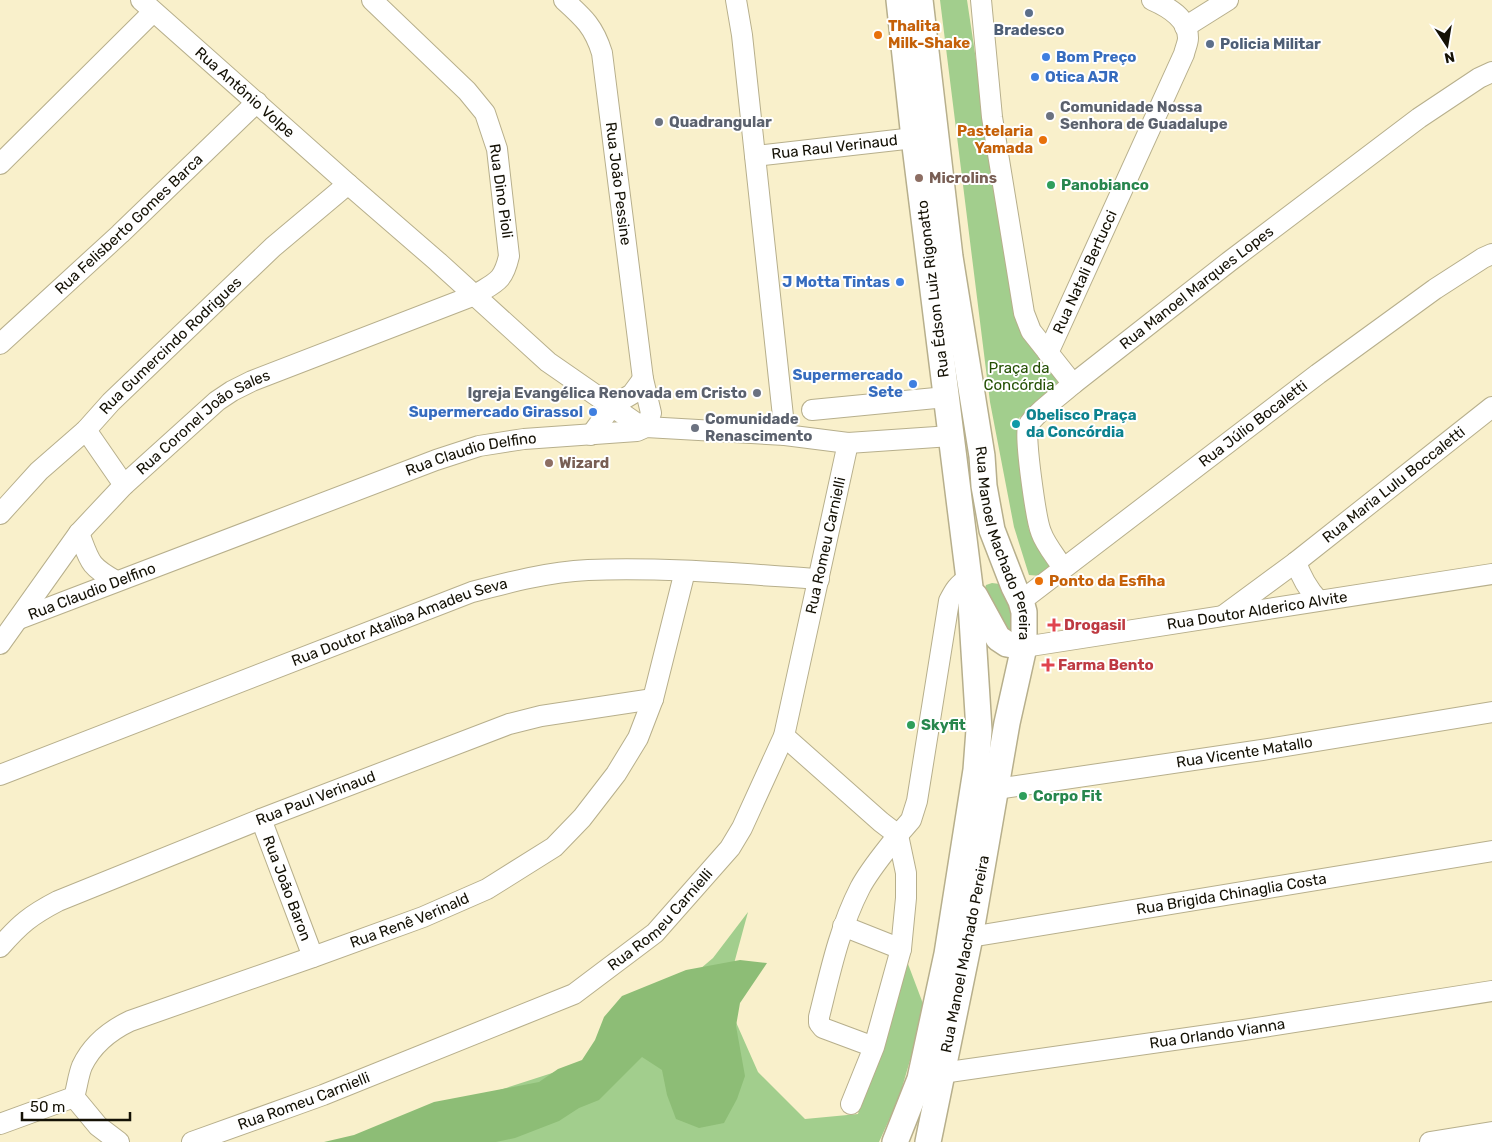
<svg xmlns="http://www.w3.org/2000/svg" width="1492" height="1142" viewBox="0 0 1492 1142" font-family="Rubik,sans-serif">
	<rect width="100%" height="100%" fill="#f9f0cb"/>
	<!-- green -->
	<path fill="#a2ce8d" d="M940 0H967L1014 313 1018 326 1038 346 1061 380 1054 391 1019 418 1021 462 1029 530 1054 568 1041 576 1029 575 1014 527 990 402Z
		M992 583 1000 584 1020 618 1009 640 984 591 986 585Z
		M748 912 732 971 735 1020 758 1072 805 1119 858 1114 905 956 925 1009 899 1098 879 1142H339L577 1065 654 1008 713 958Z"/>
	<!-- forest -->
	<path fill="#8dbd76" d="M740 960 767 963 740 1003 736 1026 745 1076 737 1099 724 1123 699 1128 676 1119 667 1095 662 1070 642 1057 599 1100 579 1108 559 1121 515 1138 496 1142H324L354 1135 434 1102 539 1082 558 1069 582 1060 595 1040 604 1017 622 996 686 970Z"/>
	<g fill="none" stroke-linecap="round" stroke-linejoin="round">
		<!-- minor casing -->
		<g stroke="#b7af8c" stroke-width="22">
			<g id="minor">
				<path id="s1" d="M141 0 348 184 438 262 548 362 636 423 646 427"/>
				<path id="s2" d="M564 0C584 18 594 27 602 53L643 379 651 413 646 427"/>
				<path d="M736 0 742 35 785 435"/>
				<path d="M981 0 992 117 1024 313 1031 331 1073 384"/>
				<path d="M1185 27 1228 0"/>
				<path id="s3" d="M755 156 914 138"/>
				<path d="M0 164 153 12"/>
				<path id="s4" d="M0 344 120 234 257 102"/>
				<path id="s5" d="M1048 353 1184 54C1185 49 1188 43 1188 38 1188 18 1168 7 1152 0"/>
				<path d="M812 410 946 397"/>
				<path d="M86 430 124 485"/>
				<path d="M591 435 612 406 632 394 643 379"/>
				<path id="s6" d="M0 514 39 471 86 430 111 402 273 247 348 184"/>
				<path d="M79 533C90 562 89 566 116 581"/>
				<path d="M1296 562C1301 577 1307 588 1318 600"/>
				<path id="s7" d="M1063 568C1056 557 1045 544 1041 532 1036 520 1024 435 1028 426 1033 415 1064 392 1073 384L1230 261 1419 118 1479 78 1492 72"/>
				<path id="s8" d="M1021 601 1318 374 1435 289 1483 258 1492 254"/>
				<path id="s9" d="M1224 615 1296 562 1492 407"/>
				<path id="s10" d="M19 619 436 460 479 446 524 439 637 431 646 427 785 435 848 443 951 436"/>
				<path id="s11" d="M0 644 79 533 124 485 217 401 232 391 252 381 475 295C496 282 503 282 509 256L497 149 485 113 467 91 372 0"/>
				<path id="s12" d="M1024 647 1492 574"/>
				<path d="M784 736 881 822 898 835 911 820 917 801 949 601C954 591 958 584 968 579"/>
				<path id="s13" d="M0 775 472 592C510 582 548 572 588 570 665 567 742 574 819 579"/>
				<path id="s14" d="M996 789 1262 750 1492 712"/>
				<path id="s15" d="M261 819 313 957"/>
				<path d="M843 926 901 949"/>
				<path id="s16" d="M970 937 1492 851"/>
				<path id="s17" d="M0 947C20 924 31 915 58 901L261 819 509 724 541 716 653 699"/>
				<path id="s18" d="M942 1073 1244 1030 1492 991"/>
				<path d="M74 1097 98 1126 119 1142"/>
				<path d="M851 1104 874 1047 901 949 906 898V873L898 835C885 852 870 869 860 888 839 929 830 973 819 1017V1023L823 1028 874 1047"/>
				<path id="s19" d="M0 1124 74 1097C77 1088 78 1076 82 1066 92 1045 109 1031 130 1021L313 957 423 917 487 889 554 847 582 818 616 774 638 738 653 699 685 571"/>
				<path id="s20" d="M192 1142 323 1095 574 994 655 933 730 848 742 828 784 736 848 443"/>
				<path d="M1430 1142 1492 1132"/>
			</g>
		</g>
		<!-- major casing -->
		<g stroke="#b7af8c" stroke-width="28">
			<g id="major">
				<path id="s21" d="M920 0 950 257 982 456 984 486 992 530 1014 587 1021 601 1024 612V647L1007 723 970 937 928 1142"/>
				<path d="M975 596 998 638 1007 644 1024 647"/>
				<path d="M895 1142 920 1079 947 954 976 770 979 730 970 587 914 138 899 0"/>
			</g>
		</g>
		<!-- minor -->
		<use href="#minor" stroke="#fff" stroke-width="20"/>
		<!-- major -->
		<use href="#major" stroke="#fff" stroke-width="25"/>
	</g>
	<!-- markers -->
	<g fill="#5c6f8a" stroke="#fff" stroke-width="2">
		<circle cx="1029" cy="13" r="5"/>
		<circle cx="1210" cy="44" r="5"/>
	</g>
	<g fill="#e8710a" stroke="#fff" stroke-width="2">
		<circle cx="878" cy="35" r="5"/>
		<circle cx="1043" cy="140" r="5"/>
		<circle cx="1039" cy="581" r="5"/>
	</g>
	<g fill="#3f7fe0" stroke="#fff" stroke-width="2">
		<circle cx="1046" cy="57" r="5"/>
		<circle cx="1035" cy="77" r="5"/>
		<circle cx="900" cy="282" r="5"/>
		<circle cx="913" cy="384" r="5"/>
		<circle cx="593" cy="412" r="5"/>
	</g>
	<g fill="#6b7280" stroke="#fff" stroke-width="2">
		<circle cx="1050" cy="116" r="5"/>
		<circle cx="659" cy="122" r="5"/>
		<circle cx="757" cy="393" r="5"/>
		<circle cx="695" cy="428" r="5"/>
	</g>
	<g fill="#8d6e63" stroke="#fff" stroke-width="2">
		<circle cx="919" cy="178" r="5"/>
		<circle cx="549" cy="463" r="5"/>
	</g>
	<g fill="#2e9e5b" stroke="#fff" stroke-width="2">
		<circle cx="1051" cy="185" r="5"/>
		<circle cx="911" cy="725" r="5"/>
		<circle cx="1023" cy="796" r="5"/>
	</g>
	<circle fill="#0f9aa8" stroke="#fff" stroke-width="2" cx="1016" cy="424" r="5"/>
	<g fill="#e0444e" stroke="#fff" stroke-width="2">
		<path d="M1051.5 617.5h5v5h5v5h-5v5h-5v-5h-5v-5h5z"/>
		<path d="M1045.5 657.5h5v5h5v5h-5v5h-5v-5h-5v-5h5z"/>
	</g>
	<g text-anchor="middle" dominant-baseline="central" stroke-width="4" stroke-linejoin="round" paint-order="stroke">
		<!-- food labels -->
		<g font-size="15" font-weight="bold" fill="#c56008" stroke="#fff" text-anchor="start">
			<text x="888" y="26">Thalita<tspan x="888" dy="17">Milk-Shake</tspan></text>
			<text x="1033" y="131" text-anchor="end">Pastelaria<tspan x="1033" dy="17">Yamada</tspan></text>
			<text x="1049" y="581">Ponto da Esfiha</text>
		</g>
		<!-- service labels -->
		<g font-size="15" font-weight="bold" fill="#4e5e75" stroke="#fff">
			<text x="1029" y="30">Bradesco</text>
			<text x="1220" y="44" text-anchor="start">Policia Militar</text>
		</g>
		<!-- shop labels -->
		<g font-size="15" font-weight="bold" fill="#366cbe" stroke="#fff" text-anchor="end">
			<text x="1056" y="57" text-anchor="start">Bom Preço</text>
			<text x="1045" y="77" text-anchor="start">Otica AJR</text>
			<text x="890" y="282">J Motta Tintas</text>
			<text x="903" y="375">Supermercado<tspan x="903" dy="17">Sete</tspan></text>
			<text x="583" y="412">Supermercado Girassol</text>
		</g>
		<!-- street labels -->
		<g font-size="15" fill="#141105" stroke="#fff">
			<text stroke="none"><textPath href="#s1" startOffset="139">Rua Antônio Volpe</textPath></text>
			<text stroke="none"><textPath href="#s3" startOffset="80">Rua Raul Verinaud</textPath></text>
			<text stroke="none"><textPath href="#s2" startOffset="198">Rua João Pessine</textPath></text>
			<text transform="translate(501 191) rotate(82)">Rua Dino Pioli</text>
			<text stroke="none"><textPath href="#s4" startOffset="176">Rua Felisberto Gomes Barca</textPath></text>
			<text stroke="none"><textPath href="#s5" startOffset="89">Rua Natali Bertucci</textPath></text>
			<text stroke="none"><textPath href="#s7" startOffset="368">Rua Manoel Marques Lopes</textPath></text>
			<text transform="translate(933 289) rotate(-97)">Rua Édson Luiz Rigonatto</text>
			<text stroke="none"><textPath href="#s6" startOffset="240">Rua Gumercindo Rodrigues</textPath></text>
			<text stroke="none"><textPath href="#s8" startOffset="292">Rua Júlio Bocaletti</textPath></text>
			<text stroke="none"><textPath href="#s11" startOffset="304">Rua Coronel João Sales</textPath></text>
			<text stroke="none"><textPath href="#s10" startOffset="482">Rua Claudio Delfino</textPath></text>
			<text stroke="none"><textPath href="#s9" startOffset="214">Rua Maria Lulu Boccaletti</textPath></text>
			<text stroke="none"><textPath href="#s21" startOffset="551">Rua Manoel Machado Pereira</textPath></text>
			<text stroke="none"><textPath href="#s20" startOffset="944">Rua Romeu Carnielli</textPath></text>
			<text stroke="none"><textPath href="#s10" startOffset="78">Rua Claudio Delfino</textPath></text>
			<text stroke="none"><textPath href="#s12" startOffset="236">Rua Doutor Alderico Alvite</textPath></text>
			<text stroke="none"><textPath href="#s13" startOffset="428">Rua Doutor Ataliba Amadeu Seva</textPath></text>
			<text stroke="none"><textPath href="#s14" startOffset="251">Rua Vicente Matallo</textPath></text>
			<text stroke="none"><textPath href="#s17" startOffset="352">Rua Paul Verinaud</textPath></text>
			<text stroke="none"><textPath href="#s15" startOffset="74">Rua João Baron</textPath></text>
			<text stroke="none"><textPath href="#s16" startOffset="265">Rua Brigida Chinaglia Costa</textPath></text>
			<text stroke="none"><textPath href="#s20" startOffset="524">Rua Romeu Carnielli</textPath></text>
			<text stroke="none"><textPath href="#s19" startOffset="475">Rua Renê Verinald</textPath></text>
			<text transform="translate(965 954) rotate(-79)">Rua Manoel Machado Pereira</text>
			<text stroke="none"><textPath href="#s18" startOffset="278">Rua Orlando Vianna</textPath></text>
			<text stroke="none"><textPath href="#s20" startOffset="119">Rua Romeu Carnielli</textPath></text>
		</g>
		<!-- worship labels -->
		<g font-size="15" font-weight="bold" fill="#5b616d" stroke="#fff" text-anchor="start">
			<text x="1060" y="107">Comunidade Nossa<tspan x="1060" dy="17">Senhora de Guadalupe</tspan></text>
			<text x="669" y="122">Quadrangular</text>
			<text x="747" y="393" text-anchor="end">Igreja Evangélica Renovada em Cristo</text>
			<text x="705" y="419">Comunidade<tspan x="705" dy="17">Renascimento</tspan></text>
		</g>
		<!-- education labels -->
		<g font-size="15" font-weight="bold" fill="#785e54" stroke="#fff" text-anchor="start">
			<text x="929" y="178">Microlins</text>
			<text x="559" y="463">Wizard</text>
		</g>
		<!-- leisure labels -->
		<g font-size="15" font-weight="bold" fill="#27864d" stroke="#fff" text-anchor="start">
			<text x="1061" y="185">Panobianco</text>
			<text x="921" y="725">Skyfit</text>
			<text x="1033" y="796">Corpo Fit</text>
		</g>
		<!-- park labels -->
		<g font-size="15" fill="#245004" stroke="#fff">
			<text x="1019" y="368">Praça da<tspan x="1019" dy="17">Concórdia</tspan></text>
		</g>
		<!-- culture labels -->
		<g font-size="15" font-weight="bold" fill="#0d838f" stroke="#fff" text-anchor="start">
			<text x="1026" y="415">Obelisco Praça<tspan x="1026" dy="17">da Concórdia</tspan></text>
		</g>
		<!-- health labels -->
		<g font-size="15" font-weight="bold" fill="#be3a42" stroke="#fff" text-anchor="start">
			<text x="1064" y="625">Drogasil</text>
			<text x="1058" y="665">Farma Bento</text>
		</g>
	</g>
	<!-- north arrow -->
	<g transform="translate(1447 45) rotate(168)" stroke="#ffffff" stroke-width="4" paint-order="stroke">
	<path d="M0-4L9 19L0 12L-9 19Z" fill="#141105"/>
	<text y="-8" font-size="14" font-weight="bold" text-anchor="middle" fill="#141105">N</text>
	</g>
	<!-- scale -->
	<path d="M22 1112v8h108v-8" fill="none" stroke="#141105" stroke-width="2.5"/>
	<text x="30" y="1112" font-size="15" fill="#141105" stroke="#ffffff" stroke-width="4" paint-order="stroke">50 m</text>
</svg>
